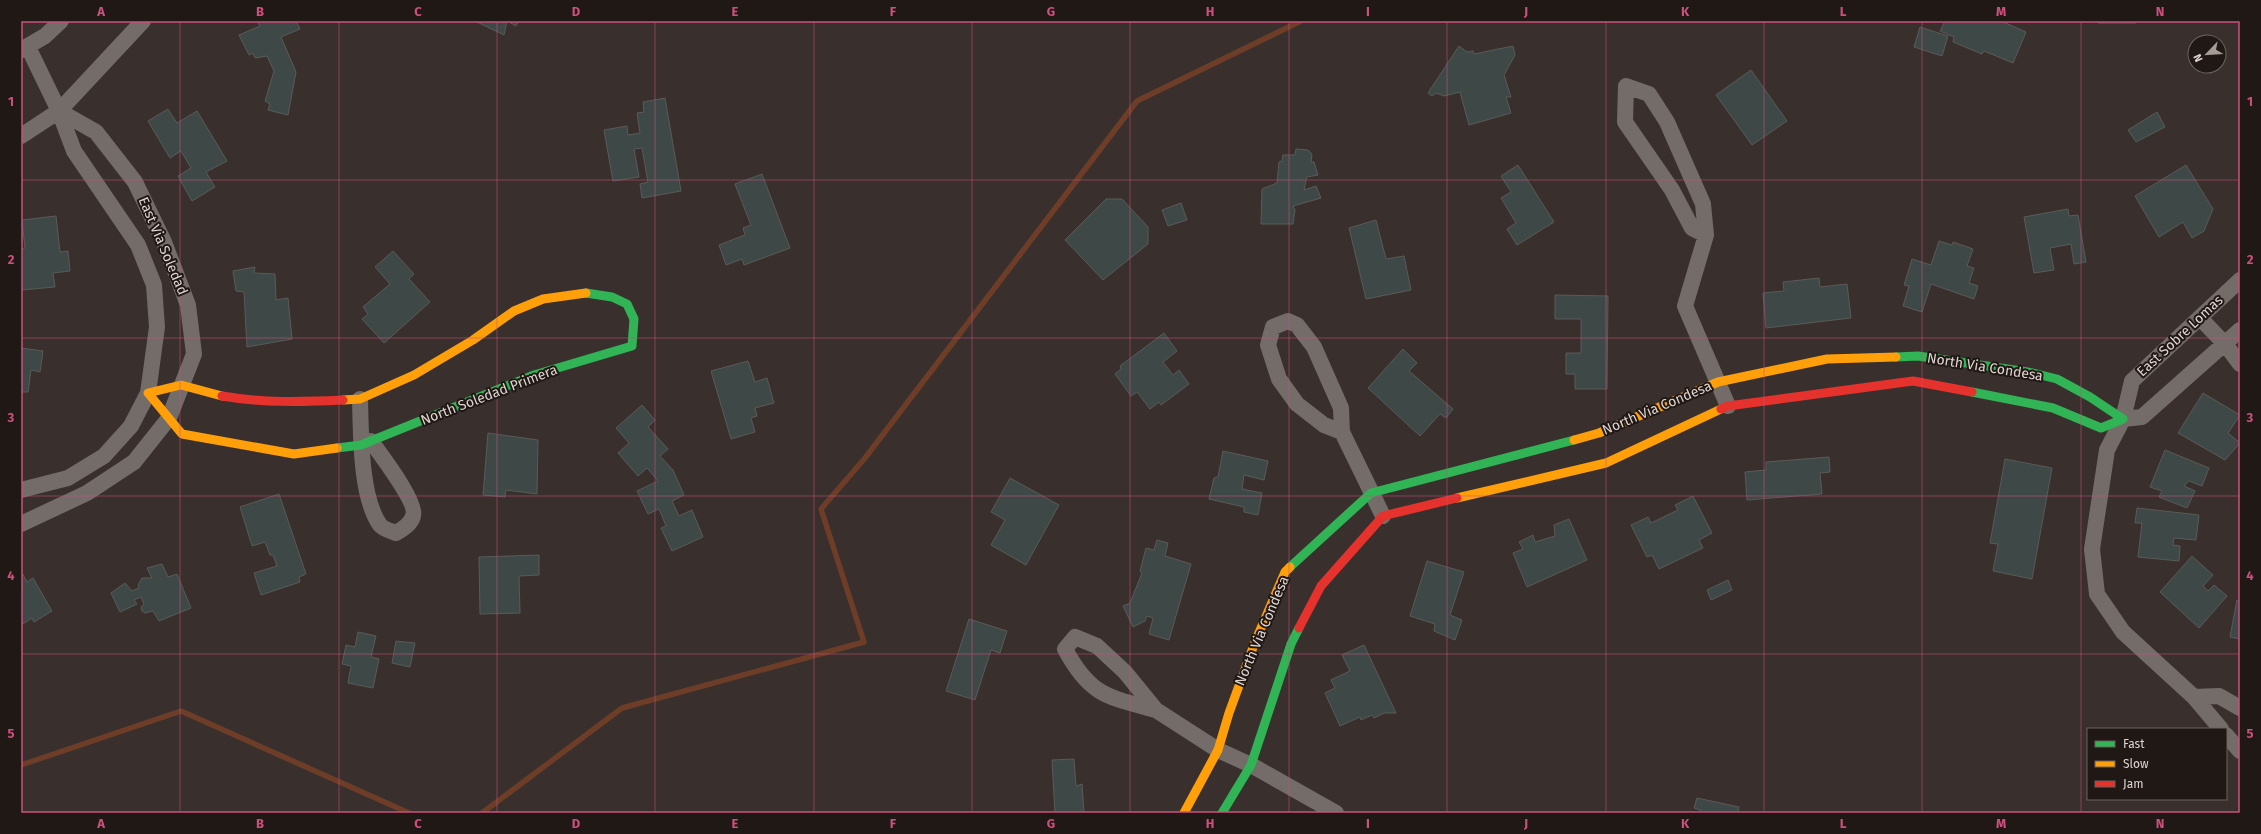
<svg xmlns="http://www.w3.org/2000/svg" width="2261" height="834" viewBox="0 0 2261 834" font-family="'Fira Sans',sans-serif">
	<rect width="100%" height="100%" fill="#39302d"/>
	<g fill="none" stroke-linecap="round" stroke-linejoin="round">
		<!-- stream -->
		<path stroke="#6e3d28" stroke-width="5.5" d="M21 765 181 711 409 813
			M482 813 622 708 864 642 821 509 865 458 1137 101 1301 21"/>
	</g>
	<!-- building -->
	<path fill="#3e4947" stroke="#5a5a58" d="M261 21H296L300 29 281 37 296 72 288 115 268 110 270 104 265 101 274 71 267 56 255 58 253 53 249 55 239 35 260 26 258 23Z
		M475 21H519L516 26 507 21 504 35Z
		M1945 21H2001L2026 32 2013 63 1984 51 1982 54 1953 42 1954 37 1940 31Z
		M2098 21H2136V23H2098Z
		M1920 27 1948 36 1942 56 1914 47Z
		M1459 46 1467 52 1473 51 1474 54 1513 46 1515 55 1504 75 1511 97H1506L1511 113 1469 125 1460 92 1444 96 1436 93 1432 96 1428 93Z
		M1751 70 1787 121 1752 145 1716 95Z
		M665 98 681 191 642 198 640 184 648 182 642 148 634 149 639 177 613 181 604 130 627 126 628 135 640 133 637 113 644 112 643 102Z
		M168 109 177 123 197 111 227 161 206 172 215 187 192 201 178 176 191 168 181 151 170 158 148 121Z
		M2157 112 2165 127 2136 142 2128 130Z
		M1296 149 1308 150 1312 154 1311 162H1314L1318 175 1307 177 1304 190 1316 186 1321 198 1293 206 1295 210 1293 224H1261L1262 189 1277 183 1279 162 1282 161 1283 155H1295Z
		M1518 165 1554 222 1517 245 1507 229 1516 223 1501 198 1511 192 1501 176Z
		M2186 165 2213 209 2204 231 2192 238 2183 222 2159 237 2135 196Z
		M762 174 790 248 744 265 742 259 726 265 719 245 745 235 743 228 751 225 735 184Z
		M1106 199H1122L1148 227V244L1103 280 1065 240Z
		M1181 203 1187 220 1168 226 1162 210Z
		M2068 209 2069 216 2078 215 2086 262 2074 264 2071 244 2050 248 2054 270 2034 273 2024 217Z
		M56 216 60 252 68 251 70 271 53 273 55 287 21 290V249L25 248 22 220Z
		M1376 220 1386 259 1404 256 1411 290 1366 299 1349 228Z
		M1939 241 1952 245 1953 242 1973 249 1967 266 1974 268 1969 283 1978 286 1974 299 1931 284 1922 312 1903 306 1909 286 1904 285 1912 259 1931 265Z
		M393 251 414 274 409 279 430 302 384 343 362 319 368 314 363 307 390 284 375 267Z
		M255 267 254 273 275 274 276 300 288 298 292 339 247 347 244 292 236 291 233 271Z
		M1819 278 1820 287 1847 284 1851 318 1766 328 1763 293 1784 291 1783 282Z
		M1555 295 1608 296 1607 389H1575V374H1566V353H1581V319H1555Z
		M1164 333 1177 351 1163 362 1173 375 1179 370 1189 384 1161 405 1159 402 1150 409 1137 392 1131 396 1115 374 1121 369 1120 366Z
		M21 348 43 351 40 372 31 370 28 392H21Z
		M1403 349 1417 363 1409 371 1453 409 1446 418 1440 414 1420 436 1368 388Z
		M748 361 755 382 767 378 774 403 755 408 757 416 751 418 755 432 731 439 711 371Z
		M2203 393 2240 415 2228 433 2240 443 2225 460 2178 433Z
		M642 405 655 420 648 427 668 449 660 456 673 470 684 495 672 501 679 516 692 510 703 537 672 551 661 528 666 526 659 509 648 514 637 491 658 481 647 468 638 476 618 453 629 443 616 428Z
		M488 433 538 440 537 494 506 490 505 497 483 495Z
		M2165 450 2209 468 2202 486 2189 481 2184 486 2195 491 2187 508 2159 497 2162 491 2150 487Z
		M1223 451 1268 461 1264 480 1244 475 1242 489 1262 493 1258 515 1244 512V507L1209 499 1214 478 1218 477Z
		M1829 457 1830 472 1820 473 1822 494 1747 500 1745 472 1766 470V462Z
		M2005 459 2052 468 2032 579 1993 571 1998 544 1990 543Z
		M1010 478 1059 505 1026 565 991 545 1005 520 991 512Z
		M279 494 306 574 299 577 300 582 261 595 254 573 277 566 273 555H270L265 542 252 546 240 507Z
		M1693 496 1712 533 1699 540 1703 548 1659 569 1652 555 1647 557 1631 525 1648 517 1651 523 1678 510 1675 505Z
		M2137 508 2199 515 2196 540 2174 538 2173 545 2180 546 2179 561 2138 557 2142 523H2135Z
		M1569 519 1587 560 1527 587 1513 553 1523 549 1519 542 1533 535 1535 542 1555 536 1554 525Z
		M1157 540 1168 543 1165 556 1191 564 1169 640 1149 634 1153 618 1147 616 1145 621 1133 627 1123 606 1130 603 1142 573 1140 571 1146 548 1154 550Z
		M539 555V575L519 576 520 613 480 614 479 557Z
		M2192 556 2213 575 2203 586 2208 591 2214 585 2227 596 2199 628 2160 592Z
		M1427 561 1464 572 1450 615 1462 620 1455 640 1434 631 1435 624 1410 616Z
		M162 564 168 577 177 574 191 608 159 621 153 611 145 613 142 611 141 607 144 604 141 597 134 600 137 604 120 612 111 593 125 583 132 591 139 588 138 585 142 578H152L147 568Z
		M22 573 27 582 33 578 52 611 34 622 32 618 21 625Z
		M1728 580 1732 590 1711 600 1707 590Z
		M2237 600 2240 601V639L2230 637Z
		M969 619 1007 631 1000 653 991 650 975 700 946 691Z
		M358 632 376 636 371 657 379 659 373 688 348 683 351 666 342 664 346 645 355 647Z
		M396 641 415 643 410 667 392 663Z
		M1364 645 1396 713H1384L1374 718 1372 715 1361 720 1360 717 1340 726 1325 693 1335 688 1331 680 1350 671 1342 655Z
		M1074 759 1076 786 1082 784 1084 813H1055L1052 760Z
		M1697 798 1739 807 1738 813H1699L1700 810 1694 808Z"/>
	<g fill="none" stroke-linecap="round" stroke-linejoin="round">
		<!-- street -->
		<path stroke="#736c69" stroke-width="16" d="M28 47 59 111
			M21 50 45 36 61 21
			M21 136 59 111 143 21
			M1706 235 1692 228 1672 190 1625 122 1626 86 1649 94 1667 122 1703 204 1706 235 1685 306 1728 406
			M2240 280 2132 381 2123 419 2142 417 2240 330
			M2200 318 2225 344 2240 364
			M360 399C361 433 360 497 380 525 383 529 391 531 396 533 403 529 411 524 413 516 418 503 380 454 371 441
			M2123 419 2107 450 2092 549 2097 594 2123 632 2194 697 2221 729
			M1342 432 1324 425 1297 404 1279 379 1268 345 1273 327 1288 321 1297 325 1314 347 1341 408 1342 432 1383 516
			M21 490 68 478 104 456 131 426 148 393 157 327 154 285 138 245 74 151 59 111 96 132 135 182 164 242 188 305 194 354 169 418 134 462 87 493 21 524
			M2194 697 2219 696 2240 708
			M1156 710C1108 697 1090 696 1065 649L1075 637 1097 646 1125 672 1156 710 1218 750 1251 765 1336 813
			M2226 735 2240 751"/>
		<!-- fast -->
		<path stroke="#30b455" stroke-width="9" d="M1896 357 1918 356 2028 372 2057 379 2090 397 2123 419 2101 428 2053 408 1972 392
			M337 448 361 445 534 375 632 346 634 319 627 304 612 297 586 293
			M1290 567 1371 493 1574 440
			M1222 813 1251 765 1291 644 1299 628"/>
		<!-- slow -->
		<path stroke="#ff9f0a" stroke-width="9" d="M222 396 181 385 148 393 182 434 294 454 337 448
			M343 400 360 399 414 375 473 340 514 311 543 299 586 293
			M1574 440 1599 433 1718 382 1827 359 1896 357
			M1457 498 1606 463 1721 409
			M1184 813 1218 750 1229 713 1255 642 1285 572 1290 567"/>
		<!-- jam -->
		<path stroke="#e5322d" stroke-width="9" d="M222 396C262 403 302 402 343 400
			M1721 409 1728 406 1913 381 1972 392
			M1299 628 1321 586 1383 516 1457 498"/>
	</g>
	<!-- grid -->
	<path fill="none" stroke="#cb507e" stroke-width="1" stroke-opacity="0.55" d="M180 21V813M339 21V813M497 21V813M655 21V813M814 21V813M972 21V813M1130 21V813M1289 21V813M1447 21V813M1606 21V813M1764 21V813M1922 21V813M2081 21V813M21 180H2240M21 338H2240M21 496H2240M21 654H2240"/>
	<g text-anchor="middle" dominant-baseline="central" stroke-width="4" stroke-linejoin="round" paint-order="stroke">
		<!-- street labels -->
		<g font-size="14" fill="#dfd4d0" stroke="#201815">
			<text transform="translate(163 246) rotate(67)">East Via Soledad</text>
			<text transform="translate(2180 336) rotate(-43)">East Sobre Lomas</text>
			<text transform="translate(1985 367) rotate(9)">North Via Condesa</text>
			<text transform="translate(489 395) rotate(-21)">North Soledad Primera</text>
			<text transform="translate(1657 408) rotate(-23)">North Via Condesa</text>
			<text transform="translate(1262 631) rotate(-67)">North Via Condesa</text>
		</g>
	</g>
	<!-- border -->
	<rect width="2261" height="834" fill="none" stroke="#201815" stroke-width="44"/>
	<!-- legend -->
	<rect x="2087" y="728" width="140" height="72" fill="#201815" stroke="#6c6360"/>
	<rect x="2095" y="741" width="20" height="6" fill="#30b455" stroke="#6c6360"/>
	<text x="2123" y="748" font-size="12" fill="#dfd4d0">Fast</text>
	<rect x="2095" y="761" width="20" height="6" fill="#ff9f0a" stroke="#6c6360"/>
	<text x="2123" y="768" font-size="12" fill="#dfd4d0">Slow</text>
	<rect x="2095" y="781" width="20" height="6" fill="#e5322d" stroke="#6c6360"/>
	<text x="2123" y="788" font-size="12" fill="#dfd4d0">Jam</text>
	<!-- north arrow -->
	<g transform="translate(2207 54) rotate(245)"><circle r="19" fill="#201815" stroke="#6c6360"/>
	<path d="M0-3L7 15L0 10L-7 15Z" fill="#a59b97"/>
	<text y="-6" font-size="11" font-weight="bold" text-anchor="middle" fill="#dfd4d0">N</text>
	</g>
	<rect x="22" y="22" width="2217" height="790" fill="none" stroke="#cb507e" stroke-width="1.5"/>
	<g font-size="13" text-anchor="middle" font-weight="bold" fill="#cb507e">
		<text x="101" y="16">A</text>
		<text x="260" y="16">B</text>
		<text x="418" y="16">C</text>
		<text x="576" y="16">D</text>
		<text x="735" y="16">E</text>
		<text x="893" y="16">F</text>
		<text x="1051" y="16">G</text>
		<text x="1210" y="16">H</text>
		<text x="1368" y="16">I</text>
		<text x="1526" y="16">J</text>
		<text x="1685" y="16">K</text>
		<text x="1843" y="16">L</text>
		<text x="2001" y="16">M</text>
		<text x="2160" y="16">N</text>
		<text x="11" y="106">1</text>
		<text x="2250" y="106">1</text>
		<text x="11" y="264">2</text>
		<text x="2250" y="264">2</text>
		<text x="11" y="422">3</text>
		<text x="2250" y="422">3</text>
		<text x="11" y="580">4</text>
		<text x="2250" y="580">4</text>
		<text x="11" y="738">5</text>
		<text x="2250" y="738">5</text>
		<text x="101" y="828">A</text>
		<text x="260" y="828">B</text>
		<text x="418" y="828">C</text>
		<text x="576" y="828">D</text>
		<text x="735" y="828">E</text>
		<text x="893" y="828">F</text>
		<text x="1051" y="828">G</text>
		<text x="1210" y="828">H</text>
		<text x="1368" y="828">I</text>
		<text x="1526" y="828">J</text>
		<text x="1685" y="828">K</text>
		<text x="1843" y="828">L</text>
		<text x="2001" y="828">M</text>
		<text x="2160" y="828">N</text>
	</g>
</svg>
